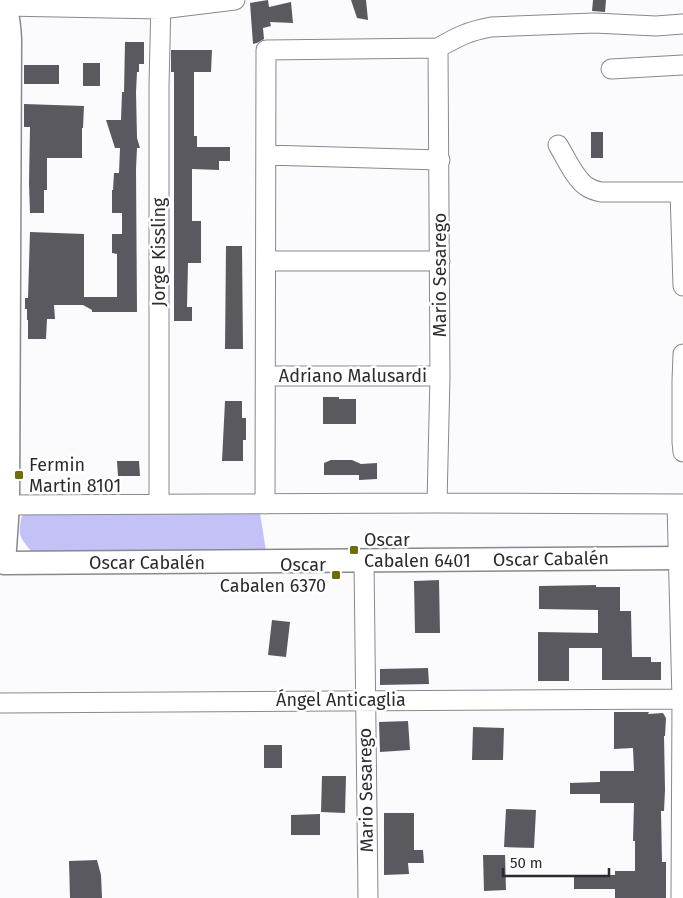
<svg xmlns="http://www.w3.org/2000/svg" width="683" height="898" viewBox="0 0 683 898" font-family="'Fira Sans',sans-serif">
	<rect width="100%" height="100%" fill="#fbfbfe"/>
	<!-- green -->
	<path fill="#c3c1f5" d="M30 510 260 513 266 551 32 552C20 538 17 535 22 516Z"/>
	<!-- building -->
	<path fill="#59595f" d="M268 0 269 7 291 2 293 23 270 22 271 26 263 28 264 39 257 43 253 44 250 3Z
		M351 0H366L368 20 357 18Z
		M593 0H606L605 12 592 11Z
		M125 42H144V64H139V72H137L136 92 137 138 140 148H137L136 169 137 312H92V310L83 305H54L55 319H47L46 339H28V320H27V309H25V298H28L30 232 84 234V297H117V254L112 253V234H122V213H112V190H113L114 173H119L120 148H115L106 120H121L122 92H124Z
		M171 50H212L211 72H194V136H197V147H230V161H219V170L192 169V221H201V263H188L187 307H192V321H174V72H171Z
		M83 63H100V86H83Z
		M24 65H59V84H24Z
		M24 104 84 106 83 128H82V158H47V190H44V213H30L29 183 30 127H24Z
		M591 132H603V158H591Z
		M226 246H242L243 349H225Z
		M323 397H339V399H356V424H323Z
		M225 401H242V418H246V440H243V461H222Z
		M331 460H352L361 464 377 463V479L359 480V475H324V463Z
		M117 461H139L140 476H118Z
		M439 580 440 633H415L414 581Z
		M596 585V587H620V611H631L632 657H651V662H661V680H602V648H569V681H538V632L598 633V610L539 609V586Z
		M272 620 290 622 286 657 268 655Z
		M428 668 429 684 380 685V669Z
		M614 712H649L648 714 663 713 666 718 665 736H664L665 790 664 811H661L662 862H666V898H615V889H574V875H615V871H635V841H633L634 803H600V794H570V783L600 782V771H634L633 748 614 749Z
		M408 721 410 750 380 752 379 722Z
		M473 727 504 728 503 760H472Z
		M264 745H282V768H264Z
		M322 776H346L345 813 321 812Z
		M506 809 536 810 534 848 504 847Z
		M384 813H414V850H423L424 863H408L409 874 384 875Z
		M320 814V835H291V815Z
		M483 855H505L506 890 484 891Z
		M97 860 101 875 102 898H70L69 861Z"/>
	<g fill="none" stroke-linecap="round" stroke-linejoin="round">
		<!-- minor casing -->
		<g stroke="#88888e" stroke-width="21">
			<path id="minor" d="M4 6 161 9 235 0
				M611 69 683 65
				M558 145C565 156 575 179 586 186 590 189 596 191 601 192H683
				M266 155 440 160
				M680 192 683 286
				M266 261H440
				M683 354 682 381V442L683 452
				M266 376H440
				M437 503 440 376 438 48
				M159 504V86L161 0
				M265 504 266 50 438 48C457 37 469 31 491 27L594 23 656 26 683 24
				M677 504 682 699 681 898
				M8 505 437 503 683 504
				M364 561 368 898
				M0 703 683 699"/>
		</g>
		<!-- major casing -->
		<g stroke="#88888e" stroke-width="25">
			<path id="major" d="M0 1C9 12 9 26 10 39L8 505 4 563 683 558"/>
		</g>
		<!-- minor -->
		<use href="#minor" stroke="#fff" stroke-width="19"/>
		<!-- major -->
		<use href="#major" stroke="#fff" stroke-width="22"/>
	</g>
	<!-- markers -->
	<g fill="#716c0a" stroke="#fff" stroke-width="2">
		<rect x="14" y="470" width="10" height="10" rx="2.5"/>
		<rect x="349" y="545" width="10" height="10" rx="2.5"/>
		<rect x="331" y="570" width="10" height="10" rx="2.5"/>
	</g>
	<g text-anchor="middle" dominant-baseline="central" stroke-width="5" stroke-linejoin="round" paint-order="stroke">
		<!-- street labels -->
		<g font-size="18" fill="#2b2b2e" stroke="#fff">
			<text transform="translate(159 252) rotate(-90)">Jorge Kissling</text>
			<text transform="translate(440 275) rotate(-90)">Mario Sesarego</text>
			<text x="353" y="376">Adriano Malusardi</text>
			<text transform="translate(551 559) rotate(-1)">Oscar Cabalén</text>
			<text x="147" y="563">Oscar Cabalén</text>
			<text x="341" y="700">Ángel Anticaglia</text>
			<text transform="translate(366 790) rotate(-91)">Mario Sesarego</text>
		</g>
		<!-- poi labels -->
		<g font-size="18" fill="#2b2b2e" stroke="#fff" text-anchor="start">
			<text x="29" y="465">Fermin<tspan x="29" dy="21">Martin 8101</tspan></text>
			<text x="364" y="540">Oscar<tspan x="364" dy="21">Cabalen 6401</tspan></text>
			<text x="326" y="565" text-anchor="end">Oscar<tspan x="326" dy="21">Cabalen 6370</tspan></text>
		</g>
	</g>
	<!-- scale -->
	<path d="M503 868v8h106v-8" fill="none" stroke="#2b2b2e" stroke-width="2.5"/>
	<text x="510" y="868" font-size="15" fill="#2b2b2e" stroke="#ffffff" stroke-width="4" paint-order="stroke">50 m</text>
</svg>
